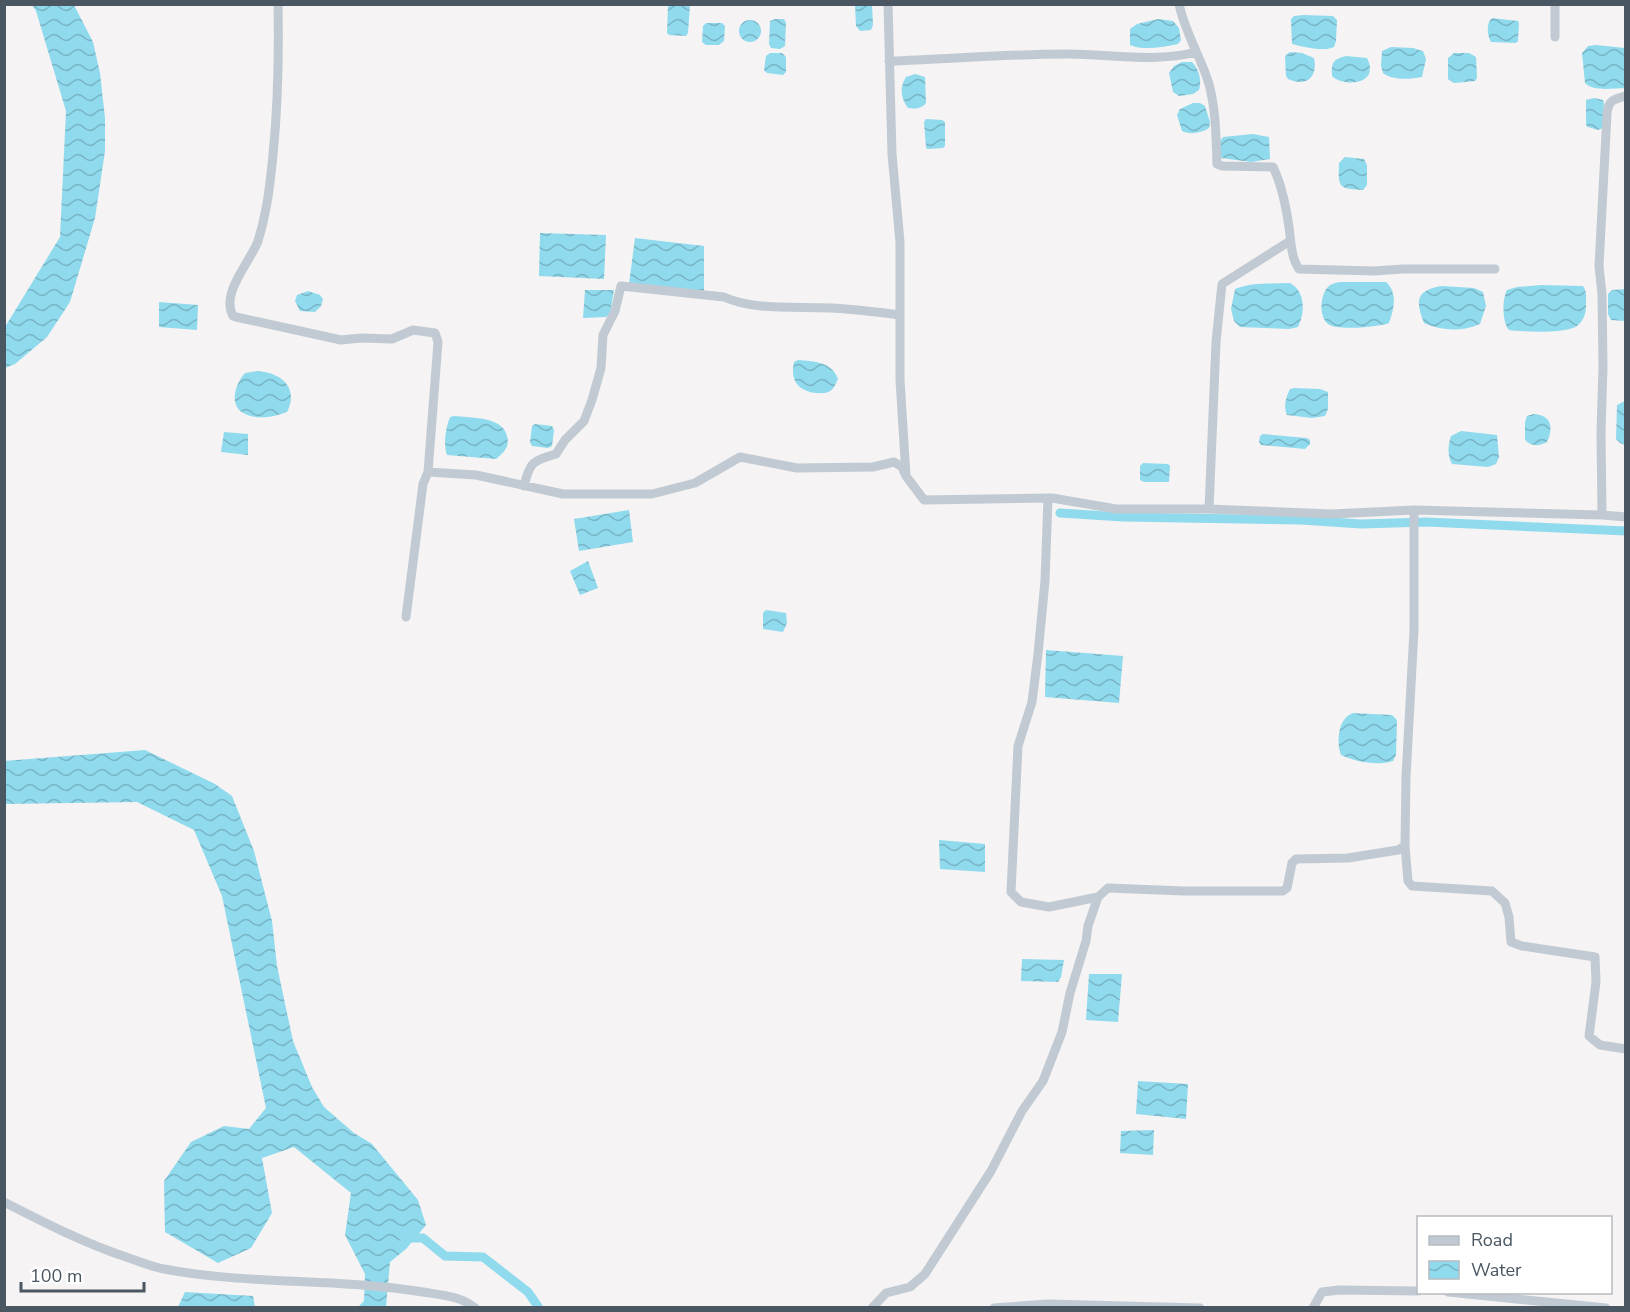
<svg xmlns="http://www.w3.org/2000/svg" width="1630" height="1312" viewBox="0 0 1630 1312" font-family="'Nunito Sans',sans-serif">
	<defs>
		<pattern id="water-waves" width="16" height="10" patternUnits="userSpaceOnUse" patternTransform="scale(1.5)"><rect width="16" height="10" fill="#90daee"/><path d="M0 5q4-4 8 0t8 0" fill="none" stroke="#78b4c4"/></pattern>
	</defs>
	<rect width="100%" height="100%" fill="#f5f3f3"/>
	<!-- water -->
	<path fill="url(#water-waves)" d="M32 5H74L93 42 100 73 105 118V151L95 218 70 302 47 337 15 364 5 368V327L60 237 66 111 36 11Z
		M668 5H690L688 33 686 36 669 35 667 33Z
		M855 5H872L873 25 871 30 860 31 856 26Z
		M1303 15 1333 16 1337 20 1336 41 1334 47C1322 52 1304 47 1292 44L1291 19 1294 16Z
		M1492 18 1518 21 1519 23 1518 41 1516 43 1491 42C1487 35 1486 23 1492 18Z
		M775 19H784L786 23 785 46 780 49 771 48 769 44 770 21Z
		M1158 19 1173 21 1179 28 1181 40 1178 44C1163 47 1144 51 1130 45V29L1137 24Z
		M739 31a11 11 0 1 1 22 0a11 11 0 1 1-22 0Z
		M706 23H722L725 26 724 41 719 45H706L702 42 703 26Z
		M1596 45 1625 48V88C1613 88 1594 92 1585 83L1582 53 1588 46Z
		M1391 47 1413 48 1423 51 1426 59 1422 77C1410 79 1393 81 1383 73L1381 66 1382 51Z
		M1290 52 1302 53 1314 58C1318 78 1306 87 1288 79L1286 76 1285 56Z
		M770 53H782L786 57V72L783 75 767 73 764 70 766 56Z
		M1454 53H1469L1476 57 1477 78 1475 81 1454 83 1448 79V58Z
		M1346 56 1367 58C1381 86 1342 87 1332 76 1331 63 1333 59 1346 56Z
		M1182 62H1192C1199 69 1202 81 1199 90L1193 94 1179 96 1173 92 1169 73 1174 66Z
		M915 74 925 77 926 103C922 109 914 109 908 108 901 99 899 88 906 77Z
		M1594 98 1603 100 1604 103 1603 128 1598 130 1588 127 1586 125V100Z
		M1193 103H1200L1205 106 1210 122 1209 128C1201 133 1190 135 1182 131L1177 115 1180 109Z
		M926 119 942 120 945 122V146L943 148 927 149 926 147 924 122Z
		M1253 134 1269 137 1270 159 1251 162 1221 158 1220 141 1223 137Z
		M1345 157 1364 159 1367 165V185L1363 190C1338 189 1338 187 1339 163Z
		M540 233 606 235 604 279 539 276Z
		M635 238 704 246V293L629 284Z
		M1340 282H1386C1398 293 1394 309 1389 323 1379 327 1336 331 1328 324 1319 317 1320 297 1327 288 1330 284 1335 283 1340 282Z
		M1290 283C1306 292 1305 313 1298 327L1289 329 1240 327 1234 321 1231 309 1235 289C1251 282 1272 284 1290 283Z
		M1541 285 1583 286C1587 292 1586 297 1586 304 1586 312 1585 319 1578 325 1569 334 1523 332 1509 330 1502 322 1502 300 1507 290L1517 287Z
		M1442 286 1474 288 1483 292 1486 306 1480 324C1462 332 1441 331 1424 323 1415 301 1416 290 1442 286Z
		M1625 289V321L1611 320 1608 314V294L1612 290Z
		M585 290H614L610 314 606 317 583 318Z
		M308 291 320 295 323 299 321 306 315 312 300 311 295 301 297 295Z
		M159 302 198 305 197 330 159 327Z
		M798 360C814 361 832 362 838 379 836 383 834 389 830 391 826 394 820 393 816 393 797 391 790 379 794 362Z
		M258 371C282 373 299 388 287 412 275 417 257 420 245 414 228 406 235 384 245 373Z
		M1294 388 1320 389 1328 392V409L1325 416 1312 418 1287 415C1283 406 1286 397 1290 389Z
		M1625 401H1626L1625 445 1620 443 1616 439 1617 405Z
		M1534 414C1551 415 1554 427 1547 442 1540 446 1531 447 1525 440V422L1527 416Z
		M454 416C470 418 503 416 507 436 510 447 504 452 496 459L447 455C443 444 446 427 450 417Z
		M535 424 552 426 554 430 552 446 548 448 532 446 530 442 532 426Z
		M1461 431 1497 435 1499 457 1496 464 1488 467 1452 464C1447 455 1448 445 1451 436Z
		M224 432 248 434V455L221 452Z
		M1263 434 1307 438 1310 440V444L1305 449 1261 445 1259 442 1260 436Z
		M1143 463 1168 464 1170 466 1169 482H1144L1140 480V466Z
		M629 510 633 542 579 551 574 519Z
		M588 561 598 588 580 595 570 571Z
		M766 610 786 613 787 623 783 632 763 629V613Z
		M1046 650 1123 656 1119 703 1045 697Z
		M1353 713 1392 715 1397 720 1396 755 1393 761C1378 766 1356 762 1341 755 1336 742 1338 718 1353 713Z
		M145 750 215 784 232 796 254 851 272 921 277 966 293 1041 312 1087 324 1107 354 1133 372 1144 418 1200 426 1225 406 1249 390 1262 386 1307H358L364 1301 365 1274 345 1235 351 1193 294 1147 262 1158 272 1213 251 1248 218 1263 165 1232 164 1181 191 1142 224 1126 249 1129 266 1108 222 896 194 830 137 802 5 804 4 761Z
		M939 840 985 844V872L940 869Z
		M1022 959 1064 960 1061 977 1058 982 1021 981Z
		M1089 974H1122L1118 1022 1086 1020Z
		M1138 1081 1188 1084 1186 1119 1136 1114Z
		M1154 1130 1153 1155 1120 1153 1121 1131Z
		M185 1292 253 1296 255 1307H178Z"/>
	<g fill="none" stroke-linecap="round" stroke-linejoin="round">
		<!-- canal -->
		<path stroke="#90daee" stroke-width="9" d="M1060 513 1123 517 1301 520 1361 524 1427 522 1626 531
			M404 1238H423L445 1256 483 1257 528 1292 539 1308"/>
		<!-- street -->
		<path stroke="#c1cad2" stroke-width="9" d="M278 4C279 55 278 105 273 155 270 185 267 212 258 241 251 261 220 293 233 316L236 317 341 340 361 338 392 339 413 330 435 333 438 342 428 472 423 484 406 617
			M1179 4C1185 33 1201 57 1209 84 1216 111 1216 136 1217 164L1222 166 1273 167C1282 185 1286 206 1289 227 1291 241 1291 258 1299 269L1374 271 1403 269H1495
			M1555 37V4
			M889 61C949 59 1009 54 1068 54 1110 54 1155 63 1196 52
			M428 472 476 475 563 494H652L695 483 740 457 797 468 873 467 894 462 902 467 905 474
			M524 486C530 461 533 461 556 454L565 440 584 421 592 400 601 368 603 335 615 311 621 286 724 297C754 311 798 306 830 308 854 309 877 312 900 315
			M1048 498 1045 581 1038 654 1032 702 1018 746 1011 892 1021 902 1049 907 1098 897
			M1209 509 1216 342 1222 284 1290 241
			M1414 510 1602 515 1601 432 1603 367 1602 294 1599 266 1607 114C1608 101 1613 99 1626 96
			M1602 515 1626 517
			M1405 846 1408 881 1412 886 1492 891 1505 903 1509 917 1511 942 1522 946 1595 957 1596 982 1589 1036 1600 1045 1626 1049
			M4 1202C45 1223 86 1244 129 1258 141 1262 153 1267 164 1269 249 1285 337 1278 423 1292 441 1295 461 1296 475 1308
			M1448 1292 1606 1308
			M872 1308 886 1293 910 1287 925 1274 991 1171 1022 1111 1043 1081 1062 1032 1070 993 1086 941 1088 926 1098 897 1108 888 1184 891H1283L1287 888 1292 863 1296 859 1348 858 1398 850 1405 846 1406 777 1414 630V510L1332 514 1209 509H1116L1052 498 924 500 906 476 900 380V242L892 154 888 4
			M994 1308 1048 1304 1200 1308
			M1313 1308 1322 1292 1339 1290 1418 1291"/>
	</g>
	<!-- border -->
	<rect width="1630" height="1312" fill="none" stroke="#4a5661" stroke-width="12"/>
	<!-- legend -->
	<rect x="1417" y="1216" width="195" height="78" fill="#ffffff" stroke="#b7bbc0" stroke-width="1.5"/>
	<rect x="1429" y="1236" width="30" height="9" fill="#c1cad2" stroke="#b7bbc0" stroke-width="1.5"/>
	<text x="1471" y="1246" font-size="18" fill="#4a5661">Road</text>
	<rect x="1429" y="1261" width="30" height="18" fill="url(#water-waves)" stroke="#b7bbc0" stroke-width="1.5"/>
	<text x="1471" y="1276" font-size="18" fill="#4a5661">Water</text>
	<!-- scale -->
	<path d="M21 1282v9h123v-9" fill="none" stroke="#4a5661" stroke-width="3"/>
	<text x="30" y="1282" font-size="18" fill="#4a5661" stroke="#ffffff" stroke-width="4.5" paint-order="stroke">100 m</text>
</svg>
